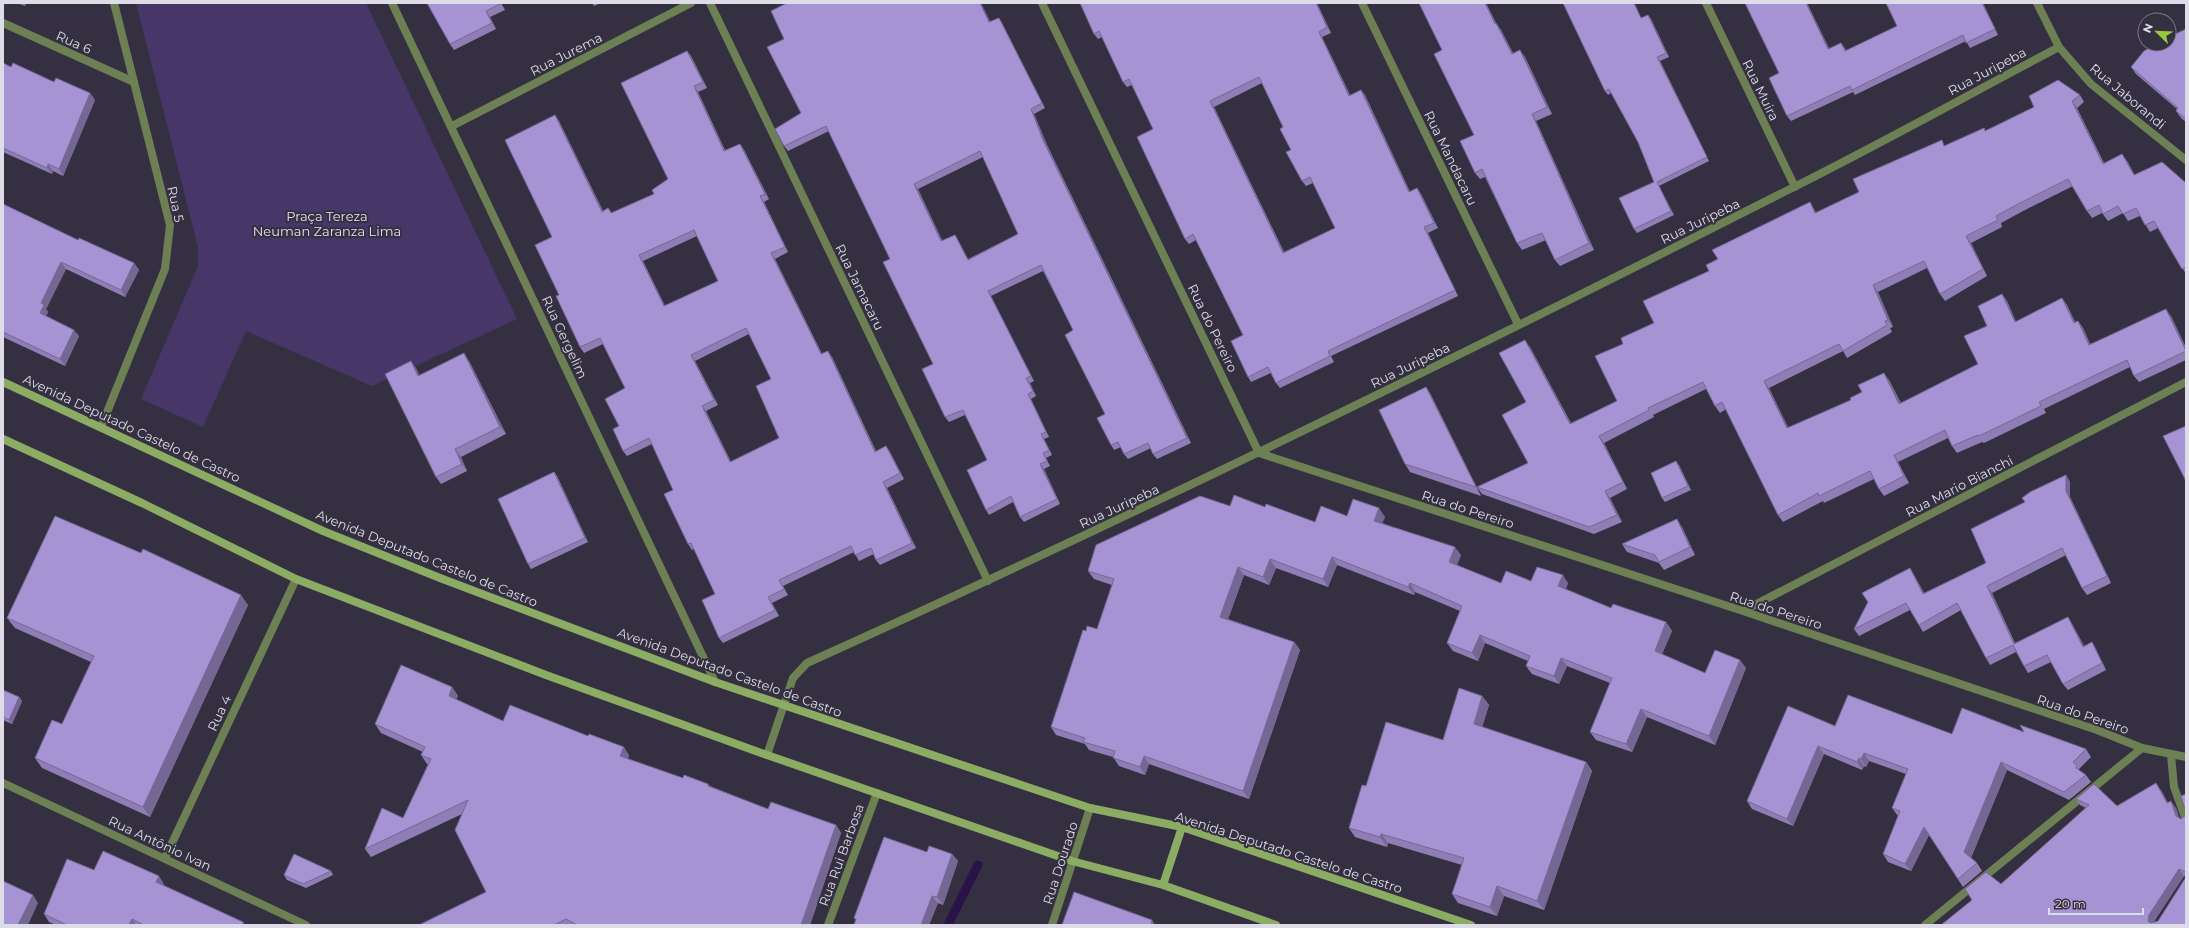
<svg xmlns="http://www.w3.org/2000/svg" width="2189" height="928" viewBox="0 0 2189 928" font-family="Montserrat,sans-serif">
	<rect width="100%" height="100%" fill="#353041"/>
	<!-- green -->
	<path fill="#473668" d="M136 3H366L517 319 372 386 246 331 203 427 141 399 198 266V247Z"/>
	<g fill="none" stroke-linecap="round" stroke-linejoin="round">
		<!-- stream -->
		<path stroke="#291348" stroke-width="9" d="M948 925 978 865"/>
		<!-- minor -->
		<path stroke="#6c8053" stroke-width="8" d="M392 3 715 682
			M710 3 988 581
			M1042 3 1259 453 1743 611 2097 730 2142 748 2186 757
			M1362 3 1518 324
			M1706 3 1795 187
			M2037 3 2059 47 2091 84 2186 160
			M3 23 134 82
			M452 126 691 3
			M101 427 165 269 170 225 114 3
			M1743 611 2186 382
			M767 755 793 678 807 663C1140 513 1467 353 1792 188 1882 143 1970 94 2059 47
			M2171 755 2174 787 2186 820
			M3 783 306 925
			M165 858 296 579
			M828 925 877 793
			M1052 925 1090 808
			M1925 925 2142 748"/>
		<!-- secondary -->
		<path stroke="#8cac63" stroke-width="8" d="M3 382 323 531 440 578 715 682 1090 808 1182 827 1471 925
			M3 439 142 503 296 579 546 675 767 755 1072 861 1163 885 1276 925
			M1163 885 1182 827"/>
	</g>
	<!-- wall -->
	<path fill="#8f7eb5" fill-rule="evenodd" d="M17 3H26L25 6Z
		M427 3H501L505 10 490 17 496 29 454 50 450 44Z
		M592 3H600L594 6Z
		M1080 3H1317L1331 33 1322 37 1350 95 1361 90 1365 95 1410 192 1417 188 1421 194 1438 228 1428 233 1458 296 1331 356 1334 362 1280 388 1276 383 1271 373 1251 382 1248 377 1243 335 1196 240 1189 244 1185 239 1153 129 1132 85 1127 87 1123 82 1102 37 1098 39 1094 34ZM1262 83 1283 127 1291 150 1302 181 1306 186 1313 183 1335 228 1284 252 1214 107Z
		M1419 3H1486L1496 23 1501 30 1513 53 1525 57 1552 114 1536 121 1594 250 1560 266 1555 260 1546 240 1522 250 1517 243 1485 177 1480 179 1475 173 1474 135 1442 50Z
		M1563 3H1634L1641 18 1648 15 1651 19 1669 57 1660 61 1709 161 1659 186 1674 215 1637 233 1634 229 1654 182 1638 142 1611 93 1608 95 1605 91Z
		M1745 3H1807L1829 49 1841 43 1846 50 1983 3 1998 35 1970 48 1966 41 1855 95 1853 92 1791 121 1787 116 1779 73Z
		M999 18 1002 23 1045 108 1034 114 1047 145 1191 443 1157 459 1153 454 1151 448 1128 459 1124 454 1121 447 1114 450 1111 445 1105 414 1073 330 1043 271 991 296 1034 381 1030 383 1036 396 1031 399 1049 437 1044 439 1052 455 1046 458 1050 466 1044 469 1060 504 1024 522 1020 517 1013 502 989 515 986 510 987 460 965 415 949 422 945 417 933 364 890 259 829 131 788 151 784 146 801 113 784 39 990 22ZM983 157 1018 234 968 259 958 240 955 235 942 241 918 189Z
		M2186 29V122L2181 118 2176 111 2177 109 2136 74 2131 67Z
		M687 51 691 56 707 88 698 92 725 150 740 144 744 150 769 199 764 202 788 252 775 259 822 354 832 357 876 451 886 446 890 452 904 479 887 488 916 548 880 565 876 560 874 554 859 561 854 552 783 586 788 595 772 603 779 616 723 643 719 638 715 594 694 549 692 550 688 544 673 490 652 444 627 456 623 451 619 426 625 388 603 344 584 353 580 347 559 295 552 237 555 115 559 121 603 211 608 208 612 213 654 194 668 179ZM697 236 718 281 665 306 643 261ZM749 334 771 379 779 438 731 462 706 411 718 405 695 361Z
		M3 63 11 67 54 82 90 93 95 100 63 176 53 171 52 174 3 152Z
		M2080 95 2084 102 2077 108 2104 163 2122 154 2127 161 2134 174 2186 183V274L2158 228 2150 232 2140 216 2128 221 2123 213 2108 221 2102 213 2092 218 2087 211 2073 186 2025 210 2001 223 2002 227 1971 243 1987 276 1945 301 1940 294 1927 268 1878 292 1893 327 1890 328 1892 332 1847 358 1843 351 1769 388 1788 428 1851 400 1889 380 1901 403 1978 364 1987 326 2002 294 2007 301 2016 322 2062 298 2067 305 2075 322 2078 321 2083 328 2090 344 2171 316 2186 348V360L2139 382 2134 376 2130 367 2044 409 2046 413 1984 443 1982 442 1957 453 1952 446 1948 438 1898 462 1909 483 1884 496 1879 489 1874 479 1824 503 1823 501 1783 522 1778 515 1726 409 1720 413 1715 406 1706 389 1653 415 1654 417 1604 443 1627 489 1610 498 1622 522 1594 534 1482 494 1477 487 1528 463 1526 402 1530 347 1571 423 1617 401 1623 344 1654 323 1709 271 1718 259 1810 202 1816 213 1859 192 1946 145Z
		M3 204 78 240 134 263 139 270 125 297 66 269 46 309 48 312 46 316 79 336 65 366 3 337Z
		M469 361 506 434 461 457 467 471 441 484 436 477 416 368 419 375Z
		M1426 387 1431 395 1481 496 1410 472 1405 464Z
		M1679 465 1691 490 1665 502 1662 498Z
		M554 472 557 476 588 542 531 569 528 564Z
		M2066 475 2070 482V497L2111 583 2087 595 2082 588 2066 555 1992 593 2015 643 2068 617 2072 624 2084 646 2092 642 2096 649 2106 670 2068 690 2063 684 2051 662 2028 673 2016 652 1990 665 1986 658 1961 610 1923 632 1910 610 1859 636 1854 629 1910 568 1914 575 1924 593 1986 563 2025 502Z
		M1230 506 1265 507 1315 522 1347 516 1385 517 1382 523 1461 555 1457 565 1501 583 1531 581 1568 583 1566 589 1611 608 1666 622 1672 631 1662 654 1705 673 1746 668 1715 745 1647 717 1632 752 1596 740 1590 732 1610 683 1567 666 1559 684 1532 674 1526 666 1528 661 1485 643 1478 661 1453 651 1447 643 1460 611 1415 592 1414 595 1337 565 1328 587 1276 568 1269 585 1244 575 1228 619 1294 642 1300 650 1249 799 1149 764 1145 775 1119 766 1113 757 1089 750 1085 744 1056 735 1051 727 1086 631 1097 629 1112 585 1094 579 1088 571Z
		M1682 527 1695 555 1664 570 1659 563 1627 552 1622 544Z
		M141 553 248 605 150 817 42 768 35 758 62 724 91 662 15 628 7 618Z
		M452 687 458 696 456 699 503 721 629 755 628 759 683 778 708 784 710 786 768 809 836 825 841 833 810 925H419L486 892 462 814 371 857 365 849 403 818 428 764H427L421 755 423 752 381 733 375 724Z
		M3 690 19 697 22 701 12 724 3 720Z
		M1482 696 1489 705 1482 727 1586 762 1592 771 1544 910 1504 896 1497 916 1458 903 1452 894 1462 865 1388 843 1387 847 1355 837 1349 828 1366 786 1443 740Z
		M1835 726 1952 734 2024 732 2086 749 2091 757 2079 769 2080 771 2086 775 2091 782 2069 800 2007 770 1971 858 1977 863 1982 871 1963 887 1929 835 1911 871 1888 862 1883 854 1898 816 1892 808 1906 774 1869 761 1866 767 1864 766 1862 770 1824 754 1793 826 1752 809 1747 801Z
		M2161 790 2168 803 2176 808 2179 818 2181 819 2186 815V877L2184 876 2153 923 2186 925H1941L2001 884 2086 808 2080 805 2076 799 2117 806Z
		M952 854 958 861 943 905 938 903 929 925H854L856 920 854 918Z
		M94 870 164 884 163 885 243 922 245 925H56L49 922 44 914Z
		M331 871 333 875 306 888 287 880 284 875Z"/>
	<!-- shaded-wall -->
	<path fill="#746794" d="M22 3H26L25 6Z
		M980 3H981L993 27 989 22Z
		M1316 3H1317L1331 33 1327 27Z
		M1485 3H1486L1499 31 1495 24Z
		M1806 3H1807L1832 54 1828 49Z
		M1982 3H1983L1998 35Z
		M486 11 490 17 496 29 492 23Z
		M1648 15 1651 19 1669 57 1666 53Z
		M999 18 1002 23 1045 108 1042 103Z
		M1496 23 1501 30 1517 61 1512 54Z
		M1319 32 1322 37 1353 101 1349 96Z
		M1520 50 1525 57 1552 114 1547 107Z
		M687 51 691 56 707 88 703 82Z
		M1657 57 1660 61 1709 161Z
		M694 86 698 92 727 156 724 151Z
		M1361 90 1365 95 1413 198 1409 192Z
		M90 93 95 100 63 176 59 169Z
		M1210 101 1214 107 1286 258 1283 253Z
		M2072 101 2077 108 2107 171 2103 164Z
		M1031 109 1034 114 1047 145 1191 443 1187 438 1043 140Z
		M1532 114 1536 121 1594 250 1589 243Z
		M555 115 559 121 606 217 602 212Z
		M740 144 744 150 769 199 765 194Z
		M2122 154 2127 161 2139 182 2134 175Z
		M48 164 53 171 52 174 47 168Z
		M1657 182 1659 186 1674 215 1671 211Z
		M914 184 918 189 945 246 941 241Z
		M1417 188 1421 194 1438 228 1434 223Z
		M760 196 764 202 788 252 785 247Z
		M1810 202 1814 209 1820 220 1815 213Z
		M1424 227 1428 233 1458 296 1455 290Z
		M955 235 958 240 971 265 968 260Z
		M1966 236 1971 243 1987 276 1983 269Z
		M771 253 775 259 825 360 821 354Z
		M639 255 643 261 668 312 664 306Z
		M61 262 66 269 46 309 48 312 44 320 40 313 41 303Z
		M134 263 139 270 125 297 121 290Z
		M1873 285 1878 292 1893 327 1888 320Z
		M988 291 991 296 1034 381 1031 376Z
		M2002 294 2007 301 2019 329 2015 322Z
		M2062 298 2067 305 2079 330 2074 323Z
		M2166 309 2171 316 2186 348V351Z
		M2078 321 2083 328 2094 352 2089 345Z
		M74 330 79 336 65 366 60 359Z
		M1525 340 1530 347 1575 431 1570 424Z
		M828 351 832 357 879 458 875 452Z
		M464 353 469 361 506 434 500 427Z
		M691 355 695 361 718 405 714 400Z
		M411 361 416 368 423 383 418 376Z
		M1884 373 1889 380 1904 411 1899 404Z
		M1026 378 1030 383 1036 396 1033 391Z
		M1764 381 1769 388 1792 435 1787 428Z
		M1426 387 1431 395 1481 496 1476 487Z
		M1028 394 1031 399 1049 437 1046 432Z
		M702 406 706 411 734 468 730 462Z
		M1041 434 1044 439 1052 455 1049 450Z
		M1599 436 1604 443 1627 489 1623 482Z
		M886 446 890 452 904 479 900 473Z
		M455 449 461 457 467 471 462 464Z
		M1043 453 1046 458 1050 466 1047 461Z
		M1894 455 1898 462 1909 483 1904 476Z
		M1676 461 1679 465 1691 490 1688 486Z
		M1040 464 1044 469 1060 504 1057 499Z
		M554 472 557 476 588 542 585 538Z
		M2066 475 2070 482V497L2111 583 2107 576 2066 491Z
		M883 482 887 488 916 548 912 543Z
		M1605 491 1610 498 1622 522 1617 515Z
		M1379 508 1385 517 1380 529 1374 521Z
		M1677 519 1682 527 1695 555 1690 547Z
		M1455 547 1461 555 1455 570 1449 562Z
		M1332 557 1337 565 1328 587 1323 579Z
		M1270 559 1276 568 1269 585 1263 577Z
		M1238 567 1244 575 1226 625 1220 617Z
		M1910 568 1914 575 1928 600 1923 594Z
		M1563 575 1568 583 1564 594 1558 586Z
		M779 580 783 586 788 595 784 589Z
		M1410 583 1415 592 1414 595 1408 587Z
		M1987 586 1992 593 2018 651 2014 644Z
		M241 595 248 605 150 817 143 807Z
		M768 597 772 603 779 616 775 610Z
		M2068 617 2072 624 2088 653 2083 647Z
		M1666 622 1672 631 1660 659 1655 651Z
		M1480 635 1485 643 1478 661 1472 653Z
		M1294 642 1300 650 1249 799 1243 791Z
		M2092 642 2096 649 2106 670 2102 663Z
		M1561 658 1567 666 1559 684 1554 676Z
		M1740 660 1746 668 1715 745 1709 736Z
		M452 687 458 696 454 704 449 696Z
		M1482 696 1489 705 1480 734 1474 724Z
		M19 697 22 701 12 724 9 720Z
		M1641 709 1647 717 1632 752 1626 744Z
		M1818 746 1824 754 1793 826 1787 819Z
		M624 747 629 755 626 764 620 756Z
		M1864 753 1869 761 1866 767 1861 759Z
		M1144 756 1149 764 1145 775 1140 767Z
		M1859 758 1864 766 1862 770 1857 762Z
		M1586 762 1592 771 1544 910 1537 901Z
		M2001 762 2007 770 1970 860 1964 852Z
		M2156 783 2161 790 2172 810 2167 803Z
		M2171 801 2176 808 2181 822 2176 816Z
		M836 825 841 833 810 925H801Z
		M1924 827 1929 835 1911 871 1905 864Z
		M1381 834 1388 843 1387 847 1380 837Z
		M952 854 958 861 943 905 937 897Z
		M2179 869 2184 876 2153 922V925L2148 921 2149 915Z
		M159 876 164 884 161 890 156 882Z
		M1497 886 1504 896 1497 916 1490 907Z
		M33 895 38 903 28 925H18Z
		M932 896 938 903 929 925H921Z
		M132 919 136 925H129Z
		M1152 920 1155 925H1151Z"/>
	<!-- building -->
	<path fill="#a693d3" stroke="#746794" fill-rule="evenodd" d="M427 3H500V4L486 11 492 23 450 44Z
		M787 3H980L989 22 999 18 1042 103 1031 109 1043 140 1187 438 1153 454 1148 443 1124 454 1118 442 1111 445 1097 418 1105 414 1065 335 1073 330 1041 265 988 291 1031 376 1026 378 1033 391 1028 394 1046 432 1041 434 1049 450 1043 453 1047 461 1040 464 1057 499 1020 517 1011 496 986 510 967 470 987 460 963 410 945 417 922 369 933 364 883 262 890 259 826 126 784 146 775 129 801 113 767 47 784 39 771 11ZM980 151 1018 234 968 260 955 235 941 241 914 184Z
		M1080 3H1316L1327 27 1319 32 1349 96 1361 90 1409 192 1417 188 1434 223 1424 227 1455 290 1328 351 1330 356 1276 383 1268 367 1248 377 1231 341 1243 335 1193 234 1185 239 1137 137 1153 129 1129 79 1123 82 1099 31 1094 34ZM1259 77 1283 127 1280 129 1291 150 1286 152 1302 181 1310 177 1335 228 1283 253 1210 101Z
		M1419 3H1485L1495 24 1496 23 1512 54 1520 50 1547 107 1532 114 1589 243 1555 260 1542 233 1517 243 1482 169 1475 173 1460 141 1474 135 1434 54 1442 50Z
		M1563 3H1634L1641 18 1648 15 1666 53 1657 57 1707 157 1657 182 1671 211 1634 229 1619 198 1654 182 1638 142 1609 89 1605 91Z
		M1745 3H1806L1828 49 1841 43 1845 51 1897 26 1886 3H1982L1995 29 1966 43 1963 35 1852 90 1850 86 1787 116 1769 78 1779 73Z
		M2186 29V119L2176 111 2178 108 2131 67 2144 51 2157 44H2169V37Z
		M687 51 703 82 694 86 724 151 740 144 765 194 760 196 785 247 771 253 821 354 828 351 875 452 886 446 900 473 883 482 912 543 876 560 871 548 855 555 851 546 779 580 784 589 768 597 775 610 719 638 702 600 715 594 691 543 688 544 664 494 673 490 649 438 623 451 613 429 619 426 605 399 625 388 600 338 580 347 556 296 559 295 535 245 552 237 505 140 555 115 602 212 608 208 611 213 654 194 652 190 668 179 621 83ZM694 230 718 281 664 306 639 255ZM746 328 771 379 756 386 779 438 730 462 702 406 714 400 691 355Z
		M3 63 11 67 13 63 54 82 56 78 90 93 59 169 48 164 47 168 3 148Z
		M2058 80 2080 95 2072 101 2103 164 2122 154 2134 175 2162 162 2186 183V267L2182 269 2154 221 2145 225 2136 208 2123 214 2118 206 2103 214 2099 205 2087 211 2068 179 2020 203 1996 216 1998 220 1966 236 1983 269 1940 294 1924 261 1873 285 1888 320 1885 321 1887 325 1843 351 1839 344 1764 381 1787 428 1851 400 1850 398 1862 392 1858 385 1884 373 1899 404 1978 364 1964 336 1987 326 1978 306 2002 294 2015 322 2062 298 2074 323 2078 321 2089 345 2166 309 2186 351 2134 376 2127 360 2039 402 2041 406 1979 436 1978 435 1952 446 1945 430 1894 455 1904 476 1879 489 1870 471 1819 496 1818 493 1778 515 1722 402 1715 406 1703 382 1648 408 1649 410 1599 436 1623 482 1605 491 1617 515 1589 527 1477 487 1528 463 1502 415 1526 402 1499 353 1525 340 1570 424 1617 401 1595 356 1623 344 1621 338 1654 323 1643 301 1709 271 1706 265 1718 259 1712 250 1810 202 1815 213 1859 192 1853 179 1942 140 1944 146 1984 128 1985 131 2034 107 2029 96Z
		M3 204 78 240 79 238 134 263 121 290 61 262 41 303 44 305 40 313 74 330 60 359 3 332Z
		M464 353 500 427 455 449 462 464 436 477 385 374 411 361 418 376Z
		M1426 387 1476 487 1405 464 1379 410Z
		M2186 426V481L2163 436Z
		M1676 461 1688 486 1662 498 1651 473Z
		M554 472 585 538 528 564 498 499Z
		M2066 475V491L2107 576 2082 588 2062 548 1987 586 2014 644 2068 617 2083 647 2092 642 2102 663 2063 684 2047 655 2024 666 2013 645 1986 658 1957 603 1919 625 1906 603 1854 629 1868 602 1862 593 1910 568 1923 594 1986 563 1971 529 2025 502 2022 498 2030 492Z
		M1234 495 1265 507 1266 504 1315 522 1321 506 1347 516 1353 499 1379 508 1374 521 1455 547 1449 562 1501 583 1506 571 1531 581 1537 567 1563 575 1558 586 1611 608 1613 604 1666 622 1655 651 1705 673 1715 650 1740 660 1709 736 1641 709 1626 744 1590 732 1612 678 1561 658 1554 676 1526 666 1530 656 1480 635 1472 653 1447 643 1462 606 1410 583 1408 587 1332 557 1323 579 1270 559 1263 577 1238 567 1220 617 1294 642 1243 791 1144 756 1140 767 1113 758 1115 751 1083 742 1085 738 1051 727 1083 630 1086 631 1087 626 1097 629 1114 579 1088 571 1096 545 1200 496 1230 506Z
		M55 516 141 553 143 549 241 595 143 807 35 758 52 720 62 724 94 656 7 618Z
		M1677 519 1690 547 1659 562 1655 555 1622 544Z
		M401 665 452 687 449 696 503 721 510 705 588 736 589 734 624 747 620 756 683 778 684 775 708 784V786L768 809 771 802 836 825 801 925H577L566 919 554 925H419L486 892 455 830 468 800 365 849 382 808 403 818 431 759 421 755 425 747 375 724Z
		M1459 688 1482 696 1474 724 1586 762 1537 901 1497 886 1490 907 1452 894 1464 858 1381 834 1380 837 1349 828 1362 785 1366 786 1386 722 1443 740Z
		M3 690 19 697 9 720 3 717Z
		M1848 695 1952 734 1962 708 2024 732 2020 725 2086 749 2073 762 2077 766 2076 768 2086 775 2064 792 2001 762 1964 852 1977 863 1958 879 1924 827 1905 864 1883 854 1900 811 1892 808 1908 769 1864 753 1861 759 1859 758 1857 762 1818 746 1787 819 1747 801 1788 706 1835 726Z
		M2156 783 2167 803 2171 801 2176 816 2181 819 2186 815V872L2179 869 2149 915 2148 921 2151 923 2158 921 2186 877V925H1941L1972 900 1965 889 1986 872 2001 884 2089 805 2076 799 2094 784 2117 806Z
		M2186 794V813L2181 796Z
		M884 837 927 852 929 846 952 854 937 897 932 896 921 925H854L856 919 854 918Z
		M103 851 159 876 156 882 243 922 242 925H144L132 919 129 925H67L44 914 67 859 94 870Z
		M294 854 331 871 303 884 284 875Z
		M3 881 33 895 18 925H3Z
		M1074 892 1152 920 1151 925H1062Z"/>
	<g text-anchor="middle" dominant-baseline="central" stroke-width="4" stroke-linejoin="round" paint-order="stroke">
		<!-- street labels -->
		<g font-size="13" fill="#dedce7" stroke="#353041">
			<text transform="translate(74 42) rotate(24)">Rua 6</text>
			<text transform="translate(566 54) rotate(-27)">Rua Jurema</text>
			<text transform="translate(1987 71) rotate(-28)">Rua Juripeba</text>
			<text transform="translate(1761 90) rotate(64)">Rua Muira</text>
			<text transform="translate(2128 96) rotate(40)">Rua Jaborandi</text>
			<text transform="translate(1451 158) rotate(64)">Rua Mandacaru</text>
			<text transform="translate(176 204) rotate(78)">Rua 5</text>
			<text transform="translate(1700 221) rotate(-26)">Rua Juripeba</text>
			<text transform="translate(860 287) rotate(64)">Rua Jamacaru</text>
			<text transform="translate(1213 328) rotate(64)">Rua do Pereiro</text>
			<text transform="translate(565 337) rotate(65)">Rua Gergelim</text>
			<text transform="translate(1410 365) rotate(-26)">Rua Juripeba</text>
			<text transform="translate(132 428) rotate(25)">Avenida Deputado Castelo de Castro</text>
			<text transform="translate(1959 486) rotate(-27)">Rua Mario Bianchi</text>
			<text transform="translate(1119 506) rotate(-25)">Rua Juripeba</text>
			<text transform="translate(1468 509) rotate(18)">Rua do Pereiro</text>
			<text transform="translate(427 558) rotate(22)">Avenida Deputado Castelo de Castro</text>
			<text transform="translate(1776 610) rotate(18)">Rua do Pereiro</text>
			<text transform="translate(730 672) rotate(20)">Avenida Deputado Castelo de Castro</text>
			<text transform="translate(219 713) rotate(-65)">Rua 4</text>
			<text transform="translate(2083 714) rotate(19)">Rua do Pereiro</text>
			<text transform="translate(160 843) rotate(25)">Rua Antônio Ivan</text>
			<text transform="translate(1289 852) rotate(18)">Avenida Deputado Castelo de Castro</text>
			<text transform="translate(841 855) rotate(-70)">Rua Rui Barbosa</text>
			<text transform="translate(1060 863) rotate(-72)">Rua Dourado</text>
		</g>
		<!-- park labels -->
		<g font-size="13" fill="#e6e1f3" stroke="#353041">
			<text x="327" y="216">Praça Tereza<tspan x="327" dy="15">Neuman Zaranza Lima</tspan></text>
		</g>
	</g>
	<!-- border -->
	<rect width="2189" height="928" fill="none" stroke="#dedce7" stroke-width="8"/>
	<!-- north arrow -->
	<g transform="translate(2157 32) rotate(293)"><circle r="19" fill="#353041" stroke="#797583"/>
	<path d="M0-3L7 15L0 10L-7 15Z" fill="#96cc39"/>
	<text y="-6" font-size="11" font-weight="bold" text-anchor="middle" fill="#dedce7">N</text>
	</g>
	<!-- scale -->
	<path d="M2049 908v6h94v-6" fill="none" stroke="#dedce7" stroke-width="2"/>
	<text x="2055" y="908" font-size="12" fill="#dedce7" stroke="#353041" stroke-width="3" paint-order="stroke">20 m</text>
</svg>
